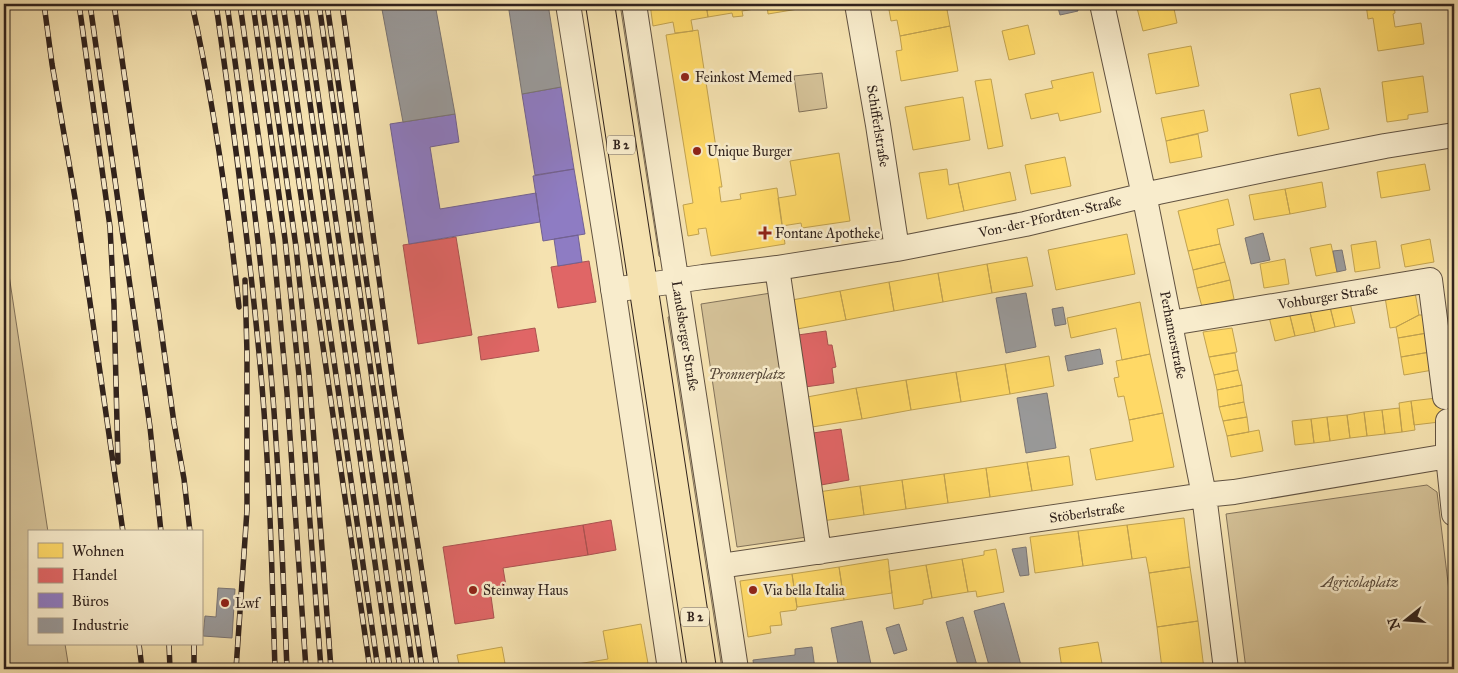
<svg xmlns="http://www.w3.org/2000/svg" width="1458" height="673" viewBox="0 0 1458 673" font-family="'IM FELL Great Primer',serif">
	<rect width="100%" height="100%" fill="#f5e2b0"/>
	<filter id="stains"><feTurbulence type="fractalNoise" baseFrequency=".004" numOctaves="4"/><feColorMatrix values="0 0 0 0 .2 0 0 0 0 .09 0 0 0 0 .02 0 0 0 .5 -.17"/></filter>
	<radialGradient id="worn" r=".72"><stop offset=".6" stop-color="#630" stop-opacity="0"/><stop offset="1" stop-color="#630" stop-opacity=".3"/></radialGradient>
	<!-- green -->
	<path fill="#d4c197" stroke="#82725a" d="M620 4H625L661 258 659 256Z
		M822 73 827 108 799 112 794 76Z
		M4 242 48 532H29V644H65L69 669H4Z
		M771 293 807 537 737 547 701 304Z
		M673 316 727 669H722L668 317Z
		M1427 485 1437 492 1454 632V669H1246L1226 514Z"/>
	<!-- homes -->
	<path fill="#ffd966" stroke="#c1a250" d="M650 4H706L708 17 691 20 693 31 675 33 673 22 653 26Z
		M706 4H767V7L742 11 743 16 733 17 732 13 708 17Z
		M767 4H815L816 6 768 14Z
		M888 4H946L950 26 900 36 897 20 891 21Z
		M1136 4H1173L1177 23 1143 31Z
		M1366 4H1394L1395 13 1393 14 1395 27 1421 23 1424 44 1378 51 1373 18 1368 19Z
		M1028 25 1035 54 1009 60 1002 31Z
		M950 26 958 71 901 81 896 51 902 50 900 36Z
		M698 30 722 187H719L721 202 741 199 740 194 777 188 785 244 711 256 706 228 698 229 699 234 688 236 683 205 693 203 666 35Z
		M1191 46 1199 86 1156 94 1148 54Z
		M1093 72 1101 112 1060 121 1058 113 1031 119 1025 94 1053 88 1051 81Z
		M1454 75V111L1452 112 1449 76Z
		M1423 76 1428 112 1408 115V119L1387 122 1382 82Z
		M991 79 1003 146 988 149 975 81Z
		M1320 88 1329 129 1298 136 1290 94Z
		M963 97 970 140 913 150 905 107Z
		M1204 110 1208 131 1166 141 1161 118Z
		M1198 134 1202 157 1170 163 1166 141Z
		M839 153 850 221 802 228 801 223 782 226 778 198 796 195 790 161Z
		M1065 157 1071 186 1031 194 1025 165Z
		M1425 164 1430 190 1381 198 1377 172Z
		M947 169 949 185 958 183 964 211 927 219 919 173Z
		M1010 172 1016 200 964 211 958 183Z
		M1322 182 1326 207 1290 214 1285 189Z
		M1285 189 1290 214 1254 220 1249 195Z
		M1228 199 1234 225 1217 229 1220 244 1188 251 1178 211Z
		M1127 234 1135 274 1056 290 1048 250Z
		M1430 239 1434 262 1405 267 1401 245Z
		M1376 241 1380 268 1355 272 1351 245Z
		M1220 244 1225 262 1193 270 1188 251Z
		M1331 244 1337 272 1316 276 1310 248Z
		M1027 257 1033 286 992 293 987 264Z
		M1285 259 1289 284 1264 288 1260 264Z
		M1225 262 1230 280 1197 288 1193 270Z
		M987 264 992 293 943 302 938 273Z
		M938 273 943 302 894 311 889 282Z
		M1230 280 1234 299 1202 307 1197 288Z
		M889 282 894 311 846 320 840 291Z
		M840 291 846 320 797 329 792 300Z
		M1415 292 1419 315 1396 327 1390 328 1385 297Z
		M1349 299 1355 323 1335 327 1329 303Z
		M1140 302 1150 354 1122 360 1116 328 1071 338 1067 318Z
		M1329 303 1335 327 1315 332 1309 308Z
		M1309 308 1315 332 1295 336 1289 312Z
		M1289 312 1295 336 1275 341 1269 317Z
		M1419 315H1424L1427 333 1398 338 1396 327Z
		M1232 328 1237 352 1209 357 1203 332Z
		M1427 333 1430 352 1401 357 1398 338Z
		M1430 352 1433 370 1404 375 1401 357Z
		M1235 353 1238 370 1214 375 1209 357Z
		M1150 354 1163 413 1129 420 1124 396 1118 397 1114 378 1119 377 1116 361Z
		M1049 356 1054 386 1010 394 1005 364Z
		M1005 364 1010 394 961 402 956 372Z
		M1238 370 1242 385 1217 390 1214 375Z
		M956 372 961 402 911 410 906 380Z
		M906 380 911 410 862 419 856 388Z
		M1242 385 1244 402 1219 407 1217 390Z
		M856 388 862 419 812 427 807 397Z
		M1445 397 1448 421 1414 425 1411 401Z
		M1411 401 1415 430 1402 432 1399 403Z
		M1244 402 1247 417 1223 421 1219 407Z
		M1399 408 1402 432 1385 434 1382 410Z
		M1382 410 1385 434 1367 436 1364 412Z
		M1364 412 1367 436 1350 438 1347 415Z
		M1163 413 1174 467 1096 480 1090 449 1133 441 1129 420Z
		M1347 415 1350 438 1330 441 1327 417Z
		M1247 417 1249 432 1227 436 1223 421Z
		M1327 417 1330 441 1314 443 1311 419Z
		M1311 419 1314 443 1295 445 1292 421Z
		M1259 430 1263 451 1231 457 1227 436Z
		M1069 456 1073 485 1032 491 1027 462Z
		M1027 462 1032 491 990 497 986 468Z
		M986 468 990 497 948 503 944 474Z
		M944 474 948 503 906 509 902 480Z
		M902 480 906 509 864 515 860 486Z
		M860 486 864 515 822 521 818 492Z
		M1184 518 1190 567 1149 573 1146 557 1132 559 1127 525Z
		M1127 525 1132 559 1083 566 1078 531Z
		M1078 531 1083 566 1035 573 1030 537Z
		M996 549 1004 592 977 597 976 591 968 592 962 559 984 555V551Z
		M888 559 892 593 844 600 839 567Z
		M962 559 968 592 932 598 926 565Z
		M926 565 932 598 923 600V604L894 609 889 571Z
		M839 567 844 600 797 607 792 574Z
		M1190 567 1198 621 1157 627 1149 573Z
		M792 574 797 607 796 610 780 612 782 625 770 626 771 633 748 637 740 581Z
		M1198 621 1204 669H1162L1157 627Z
		M641 624 649 669H547L608 659 603 631Z
		M1098 642 1103 669H1062L1059 648Z
		M502 647 506 669H460L457 655Z"/>
	<!-- shops -->
	<path fill="#e06666" stroke="#ab5250" d="M456 237 472 335 418 344 403 245Z
		M589 261 596 302 558 308 551 267Z
		M535 328 539 351 481 360 478 337Z
		M826 331 828 345H832L836 367 832 368 834 383 805 387 798 335Z
		M841 429 849 480 821 485 813 433Z
		M611 520 616 550 588 555 583 525Z
		M583 525 588 555 503 568 506 586 490 589 494 618 455 624 443 547Z"/>
	<!-- offices -->
	<path fill="#8e7cc3" stroke="#726191" d="M561 87 574 169 535 175 522 94Z
		M455 114 459 142 430 147 440 209 536 193 540 222 409 244 390 124Z
		M574 169 585 234 543 241 533 176Z
		M578 235 582 262 558 266 554 239Z"/>
	<!-- industry -->
	<path fill="#999" stroke="#7a7574" d="M381 4H435L455 114 403 122Z
		M508 4H548L561 87 522 94Z
		M1057 4H1076L1078 11 1060 15Z
		M1263 233 1270 260 1251 264 1245 238Z
		M1342 250 1346 270 1337 272 1333 251Z
		M1026 293 1036 347 1006 353 996 298Z
		M1063 307 1066 324 1055 326 1052 309Z
		M1100 349 1103 364 1068 371 1065 356Z
		M1047 393 1056 448 1026 453 1017 398Z
		M1026 547 1029 575 1020 576 1012 549Z
		M218 588 235 589 232 638 203 636 205 616 216 617Z
		M1004 603 1022 669H990L974 611Z
		M963 617 978 669H959L946 622Z
		M862 621 872 669H839L831 628Z
		M899 624 907 650 894 654 886 628Z
		M812 647 815 669H754L753 660 795 655V649Z"/>
	<g fill="none" stroke-linecap="round" stroke-linejoin="round">
		<!-- minor casing -->
		<g stroke="#615241" stroke-width="26">
			<path id="minor" d="M568 4 608 255 670 669
				M634 4 736 669
				M857 4 878 125 897 249
				M1102 4 1147 209 1204 495 1226 669
				M777 268 819 552
				M613 290 703 277 777 268 897 249 1025 224 1158 192 1278 167 1385 146 1454 135
				M1171 323 1430 280 1445 397
				M1448 421V456L1454 514
				M720 566 1204 495 1234 492 1454 455"/>
		</g>
		<!-- major casing -->
		<g stroke="#30221c" stroke-width="30">
			<path id="major" d="M600 4 702 669"/>
		</g>
		<!-- minor -->
		<use href="#minor" stroke="#f8eccc" stroke-width="24"/>
		<!-- major -->
		<use href="#major" stroke="#f5e2b0" stroke-width="28"/>
		<!-- rail casing -->
		<g stroke="#30221c" stroke-width="5.5">
			<path id="rail" d="M44 4 52 64 75 198 123 532
				M79 4 110 227 114 304 118 462
				M90 4 150 427 161 532
				M114 4 161 329 174 423 184 479 190 532
				M192 4C214 104 228 205 239 307
				M216 4C234 131 251 258 262 386 270 480 272 575 275 669
				M227 4C245 131 262 258 272 386 280 480 283 575 287 669
				M240 4 273 241 287 393 306 669
				M253 4 285 239 299 376 321 669
				M262 4 296 247 309 374 331 669
				M273 4 370 669
				M283 4 378 669
				M296 4 390 669
				M305 4 400 669
				M319 4 413 669
				M327 4 422 669
				M342 4 395 397 437 669
				M139 644 142 669
				M169 644 170 669
				M194 644V669
				M236 669 247 510V354L245 280"/>
		</g>
		<!-- rail -->
		<use href="#rail" stroke="#f8eccc" stroke-width="4" stroke-dasharray="11" stroke-linecap="butt"/>
	</g>
	<!-- markers -->
	<g fill="#8f2418" stroke="#f8eccc" stroke-width="2">
		<circle cx="685" cy="77" r="5"/>
		<circle cx="697" cy="151" r="5"/>
		<path d="M762.5 225.5h5v5h5v5h-5v5h-5v-5h-5v-5h5z"/>
		<circle cx="473" cy="590" r="5"/>
		<circle cx="753" cy="590" r="5"/>
		<circle cx="225" cy="603" r="5"/>
	</g>
	<g text-anchor="middle" dominant-baseline="central" stroke-width="5" stroke-linejoin="round" paint-order="stroke">
		<!-- shield labels -->
		<g fill="#f8eccc" stroke="#6c5f51" stroke-width="1">
			<rect x="607" y="135.5" width="28" height="19" rx="4"/>
			<rect x="681" y="607.5" width="28" height="19" rx="4"/>
		</g>
		<g font-size="12" font-weight="bold" fill="#30221c">
			<text x="621" y="145">B 2</text>
			<text x="695" y="617">B 2</text>
		</g>
		<!-- poi labels -->
		<g font-size="14" fill="#30221c" stroke="#f8eccc" text-anchor="start">
			<text x="695" y="77">Feinkost Memed</text>
			<text x="707" y="151">Unique Burger</text>
			<text x="775" y="233">Fontane Apotheke</text>
			<text x="483" y="590">Steinway Haus</text>
			<text x="763" y="590">Via bella Italia</text>
			<text x="235" y="603">Lwf</text>
		</g>
		<!-- street labels -->
		<g font-size="14" fill="#30221c" stroke="#f8eccc">
			<text transform="translate(878 126) rotate(81)">Schifferlstraße</text>
			<text transform="translate(1050 217) rotate(-13)">Von-der-Pfordten-Straße</text>
			<text transform="translate(1328 297) rotate(-9)">Vohburger Straße</text>
			<text transform="translate(1173 335) rotate(79)">Perhamerstraße</text>
			<text transform="translate(685 336) rotate(81)">Landsberger Straße</text>
			<text transform="translate(1087 513) rotate(-8)">Stöberlstraße</text>
		</g>
		<!-- park labels -->
		<g font-size="14" font-style="italic" fill="#594a3b" stroke="#f8eccc">
			<text x="747" y="374">Pronnerplatz</text>
			<text x="1360" y="582">Agricolaplatz</text>
		</g>
	</g>
	<!-- margin -->
	<rect width="1458" height="673" fill="none" stroke="#f5e2b0" stroke-width="20"/>
	<rect x="5" y="5" width="1448" height="663" fill="none" stroke="#30221c" stroke-width="2.5"/>
	<rect x="10" y="10" width="1438" height="653" fill="none" stroke="#30221c"/>
	<!-- legend -->
	<rect x="28" y="530" width="175" height="115" fill="#f8eccc" stroke="#a89b86"/>
	<rect x="38" y="543" width="25" height="15" fill="#ffd966" stroke="#a89b86"/>
	<text x="72" y="556" font-size="15" fill="#30221c">Wohnen</text>
	<rect x="38" y="568" width="25" height="15" fill="#e06666" stroke="#a89b86"/>
	<text x="72" y="580" font-size="15" fill="#30221c">Handel</text>
	<rect x="38" y="593" width="25" height="15" fill="#8e7cc3" stroke="#a89b86"/>
	<text x="72" y="606" font-size="15" fill="#30221c">Büros</text>
	<rect x="38" y="618" width="25" height="15" fill="#999999" stroke="#a89b86"/>
	<text x="72" y="630" font-size="15" fill="#30221c">Industrie</text>
	<!-- north arrow -->
	<g transform="translate(1406 620) rotate(253)" stroke="#f8eccc" stroke-width="4" paint-order="stroke">
	<path d="M0-4L9 19L0 12L-9 19Z" fill="#30221c"/>
	<text y="-8" font-size="14" font-weight="bold" text-anchor="middle" fill="#30221c">N</text>
	</g>
	<rect width="100%" height="100%" filter="url(#stains)"/>
	<rect width="100%" height="100%" fill="url(#worn)"/>
</svg>
